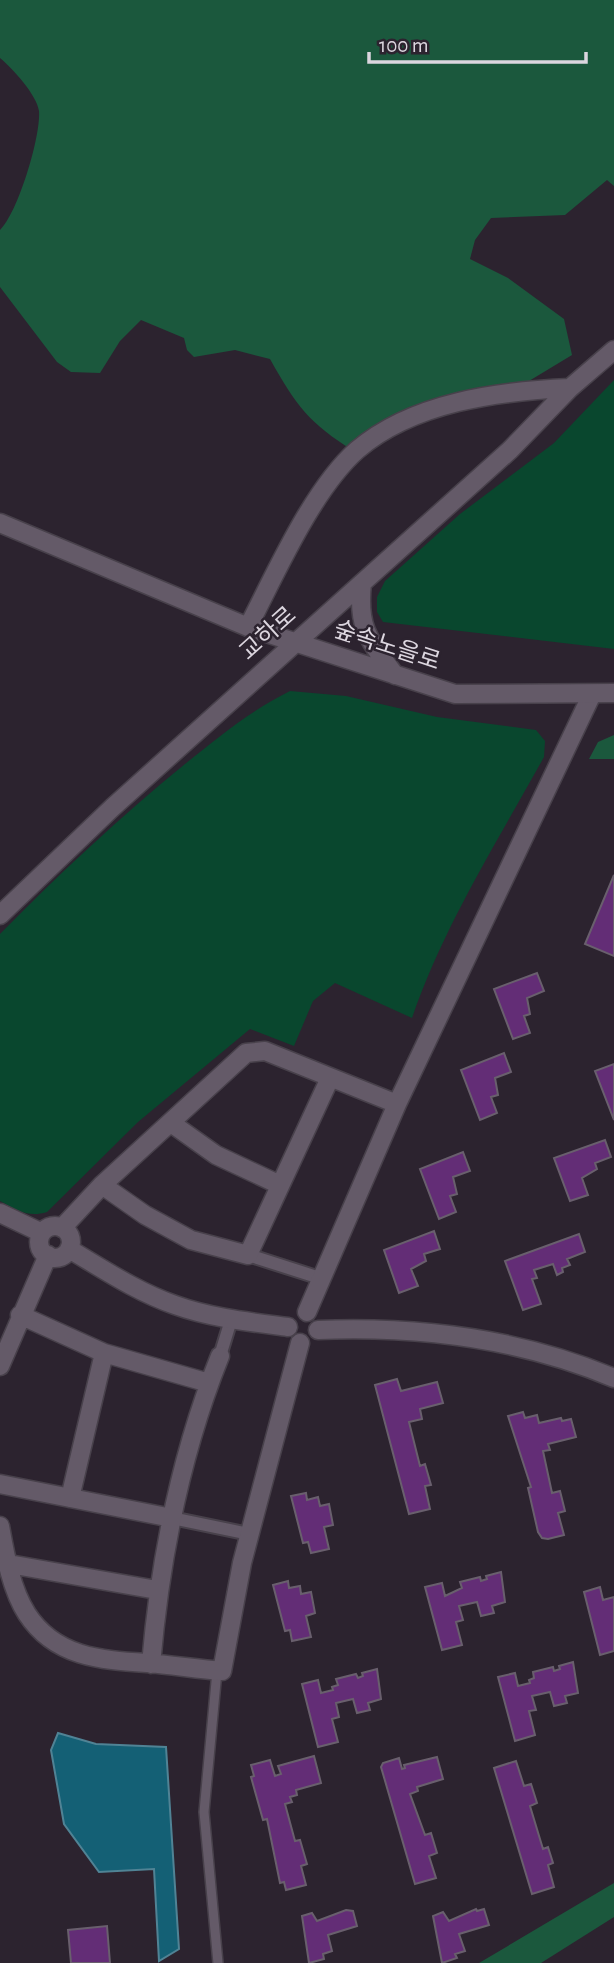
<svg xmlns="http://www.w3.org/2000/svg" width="614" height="1963" viewBox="0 0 614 1963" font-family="'Alegreya Sans','Noto Sans KR',sans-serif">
	<rect width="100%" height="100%" fill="#2c232f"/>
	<!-- green -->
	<path fill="#09472e" d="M614 380V649L383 622 377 612V597L385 581 460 514 554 443Z
		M290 691 346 696 437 717 536 730 545 741 544 757C497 842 444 925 412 1018L335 983 313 1001 294 1046 250 1029 138 1122 47 1212C28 1218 17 1210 0 1201V934C59 874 120 817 185 764 220 736 250 711 290 691Z"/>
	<!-- forest -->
	<path fill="#1b583d" d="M0 0H614V186L607 180 565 215 491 218 475 240 470 259 508 278 564 319 572 355 529 381 454 403 355 452C308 422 297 407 270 359L235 350 194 357 187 350 184 338 141 320 120 341 100 373 71 372 57 362 0 287V230C18 213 41 136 39 111 37 95 12 68 0 58Z
		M614 735V759H589L598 742Z
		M614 1883V1917L541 1963H479Z"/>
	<!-- water -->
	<path fill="#146075" stroke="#508395" stroke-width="2" d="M58 1733 96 1744 166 1747 179 1949 159 1961 154 1869 99 1872 64 1824 51 1750Z"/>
	<!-- building -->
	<path fill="#632d76" stroke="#695f6d" stroke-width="2" d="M614 875V956L585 944Z
		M537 973 544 991 527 998 530 1014 524 1016 530 1033 513 1039 494 989Z
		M504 1053 511 1072 495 1078 498 1095 491 1097 497 1113 480 1120 461 1070Z
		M614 1064V1120L595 1071Z
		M605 1140 611 1157 595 1163 597 1169 582 1178 588 1195 570 1201 554 1158Z
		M463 1152 470 1171 453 1177 457 1194 450 1196 456 1212 439 1219 420 1169Z
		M434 1231 440 1249 424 1254 426 1261 411 1269 418 1286 399 1293 384 1250Z
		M579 1234 585 1252 567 1259 570 1265 562 1268 563 1272 557 1275 553 1264 534 1270 537 1278 532 1279 541 1304 523 1310 505 1261Z
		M397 1379 401 1391 437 1382 443 1403 420 1409 422 1419 409 1422 420 1466 425 1464 431 1485 425 1486 430 1509 409 1514 375 1385Z
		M523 1412 525 1418 537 1415 539 1423 561 1418 562 1421 571 1419 576 1437 548 1444 550 1450 543 1451 552 1493 560 1491 565 1511 558 1513 564 1535 548 1539 542 1538 538 1532 528 1488 531 1487 508 1416Z
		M306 1493 307 1500 318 1497 320 1506 329 1504 333 1525 324 1527 329 1549 311 1553 308 1542 303 1543 291 1496Z
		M501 1572 505 1602 492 1606 494 1613 481 1616 477 1602 459 1606 463 1620 456 1622 462 1645 442 1650 425 1587 442 1583 445 1596 462 1588 460 1582 480 1577 481 1581 487 1579 486 1576Z
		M288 1581 289 1588 300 1586 301 1594 311 1592 315 1613 306 1616 311 1637 292 1641 290 1630 285 1631 273 1585Z
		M600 1587 603 1600 614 1597V1651L600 1655 584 1592Z
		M573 1662 578 1693 565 1696 567 1703 554 1706 550 1692 532 1696 536 1710 529 1711 535 1735 515 1741 498 1677 515 1673 518 1686 530 1683 529 1680 534 1678 533 1672 553 1667 554 1671 560 1669 559 1666Z
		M377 1669 381 1699 368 1703 370 1710 357 1713 353 1699 336 1703 339 1717 332 1719 338 1742 318 1747 302 1684 318 1680 321 1693 333 1690 332 1687 338 1685 336 1679 356 1674 358 1678 363 1676 362 1673Z
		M314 1756 321 1783 296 1790 297 1795 290 1797 292 1802 285 1804 295 1841 300 1840 307 1864 301 1866 306 1885 286 1890 284 1882 280 1883 267 1819 263 1820 251 1777 254 1776 251 1765 270 1760 275 1776 281 1774 278 1766Z
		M437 1757 443 1779 417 1787 418 1791 410 1794 425 1835 431 1833 437 1853 429 1856 436 1878 415 1884 381 1767 383 1763 399 1758 402 1769 405 1768 404 1765Z
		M516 1761 524 1786 531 1784 537 1803 530 1806 543 1849 548 1847 553 1863 548 1865 554 1887 532 1894 494 1768Z
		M476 1909 477 1911 484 1909 489 1925 459 1934 465 1951 455 1954 457 1958 442 1963 433 1916 443 1912 449 1921Z
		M346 1910 353 1911 357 1926 328 1935 332 1951 323 1954 324 1959 309 1963 302 1916 312 1913 317 1921Z
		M107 1926 110 1963H71L68 1930Z"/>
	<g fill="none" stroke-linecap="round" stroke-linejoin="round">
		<!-- service casing -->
		<g stroke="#48414b" stroke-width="12">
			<path id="service" d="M217 1671 204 1812 218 1963"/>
		</g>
		<!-- pedestrian casing -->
		<g stroke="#48414b" stroke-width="16">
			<path id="pedestrian" d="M248 1255 320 1278
				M220 1356 231 1320
				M172 1518 249 1534"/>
		</g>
		<!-- minor casing -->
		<g stroke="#48414b" stroke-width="21">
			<path id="minor" d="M171 1123 216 1155 280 1185
				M102 1185 145 1215 191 1240 248 1255 330 1078
				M0 1213 42 1233
				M39 1242a16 16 0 1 1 32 0a16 16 0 1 1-32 0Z
				M62 1228 102 1185 246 1053 265 1051 397 1104
				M69 1249C103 1269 137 1292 175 1305 211 1318 250 1322 288 1327
				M307 1312 397 1104 592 694
				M20 1315 104 1353 209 1383
				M318 1330C420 1326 519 1338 614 1378
				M0 1366 48 1255
				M0 1484 172 1518
				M70 1498 104 1353
				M0 1526C5 1554 11 1589 27 1614 55 1657 100 1660 147 1663 172 1665 197 1669 222 1671L242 1563 300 1343
				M9 1564 157 1590
				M151 1664C160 1559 181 1453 220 1356"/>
		</g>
		<!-- tertiary casing -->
		<g stroke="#48414b" stroke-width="21">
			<path id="tertiary" d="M0 523 248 627 455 694 614 693
				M362 583C357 628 369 640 395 675
				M248 627C276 573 312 490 357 450 413 402 499 391 570 388
				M0 915 113 807 510 450 570 388 614 350"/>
		</g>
		<!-- service -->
		<use href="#service" stroke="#645a68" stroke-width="9"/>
		<!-- pedestrian -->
		<use href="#pedestrian" stroke="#645a68" stroke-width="12"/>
		<!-- minor -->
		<use href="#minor" stroke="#645a68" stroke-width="18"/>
		<!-- tertiary -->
		<use href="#tertiary" stroke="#645a68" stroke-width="18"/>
	</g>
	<g text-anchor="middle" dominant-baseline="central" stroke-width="5" stroke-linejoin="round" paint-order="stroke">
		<!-- street labels -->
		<g font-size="24" fill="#dcd6df" stroke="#2c232f">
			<text transform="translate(268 634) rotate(-42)">교하로</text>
			<text transform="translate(387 646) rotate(18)">숲속노을로</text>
		</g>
	</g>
	<!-- scale -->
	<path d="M369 52v10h217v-10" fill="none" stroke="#dcd6df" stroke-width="3.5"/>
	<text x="379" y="52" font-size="21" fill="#dcd6df" stroke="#2c232f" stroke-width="5" paint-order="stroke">100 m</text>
</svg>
